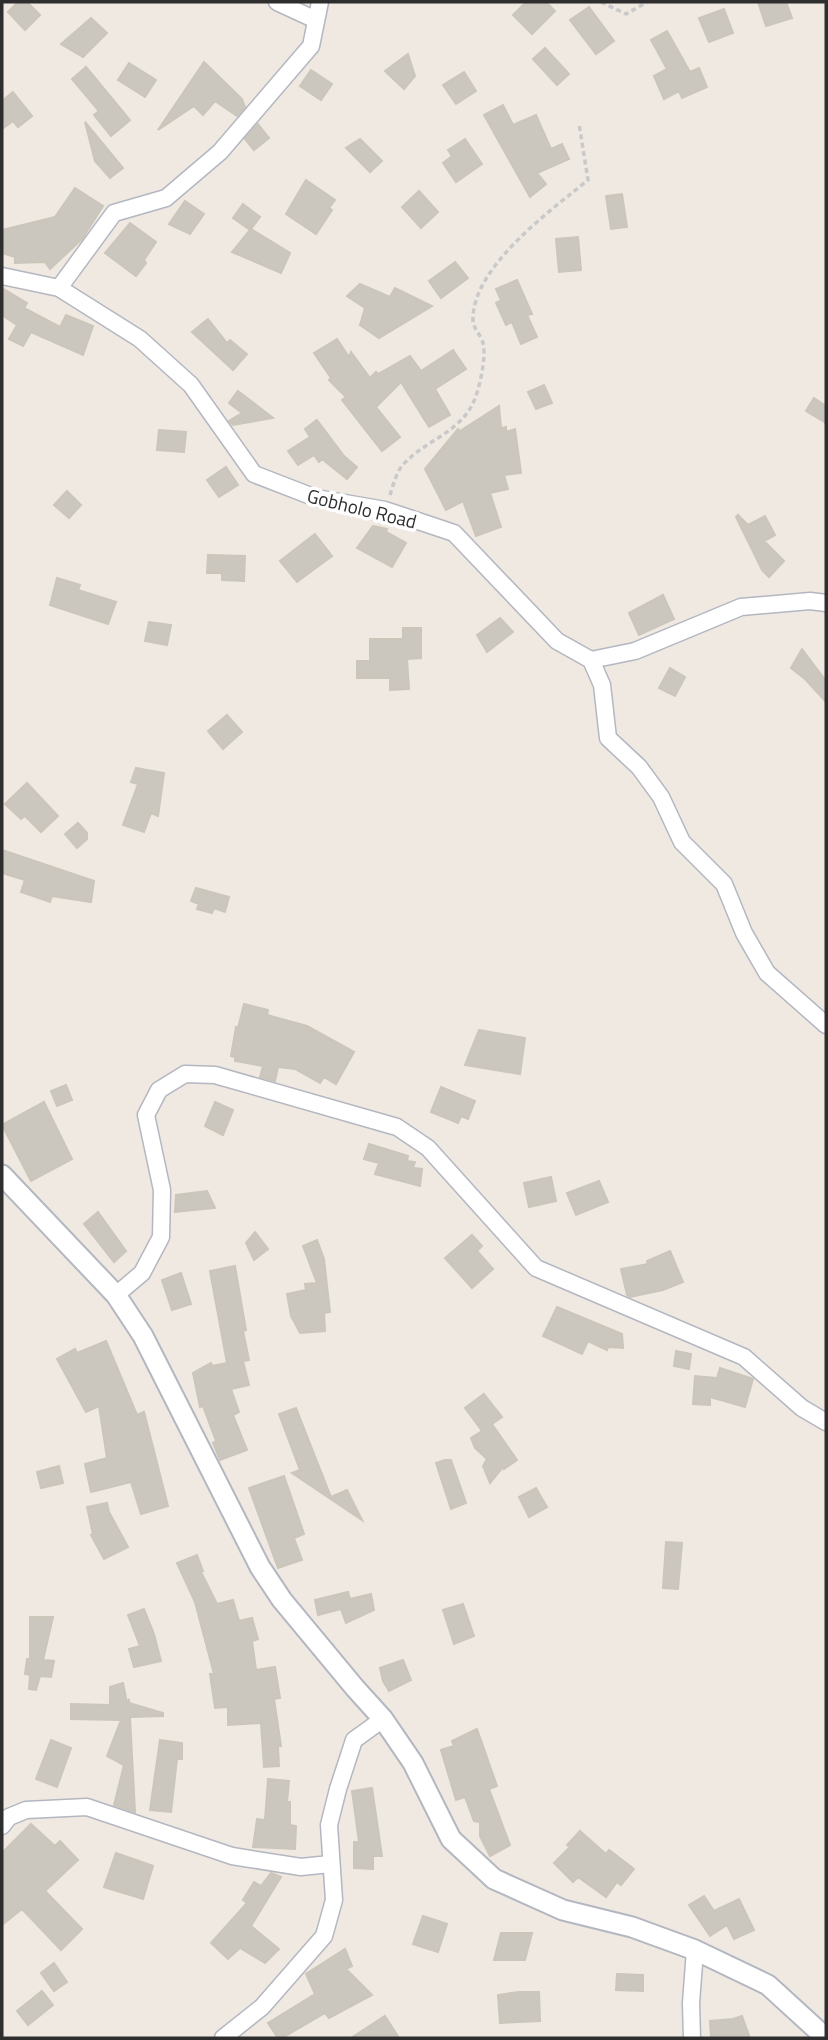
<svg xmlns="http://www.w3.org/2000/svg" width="828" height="2040" viewBox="0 0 828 2040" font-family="'Titillium Web',sans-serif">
	<rect width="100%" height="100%" fill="#efe9e1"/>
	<!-- building -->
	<path fill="#cbc7bf" stroke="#cbc5ba" stroke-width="2" d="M18 2H27L40 15 25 30 8 12Z
		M526 2H546L555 11 532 34 513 15Z
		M758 2H786L792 18 766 26Z
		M589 7 614 41 596 54 570 20Z
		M724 9 733 33 709 42 699 18Z
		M91 18 107 33 83 57 61 44Z
		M667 31 690 72 699 68 707 87 682 98 679 91 664 99 654 76 667 69 651 40Z
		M545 48 569 74 557 85 533 59Z
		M408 54 415 76 404 89 385 71Z
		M204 62 242 99 245 107 237 116 215 101 203 115 194 106 158 130Z
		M129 63 156 80 145 97 118 80Z
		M86 67 130 120 111 136 94 115 99 111 72 79Z
		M311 70 332 84 321 100 300 86Z
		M464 72 476 91 456 104 443 85Z
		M13 92 32 116 18 127 13 121 2 129V101Z
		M503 105 513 125 536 115 551 149 562 144 569 159 537 173 546 184 530 197 484 115Z
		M85 122 123 168 110 178 95 161Z
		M258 124 269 138 254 150 245 139Z
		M360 139 382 161 370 172 346 148Z
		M465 139 482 164 456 182 443 163 452 156 448 150Z
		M306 180 335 200 329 208 332 210 316 234 286 214Z
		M75 188 103 206 82 239 50 269 45 262 15 263V257L2 253V230L55 217Z
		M419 191 438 212 421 228 402 207Z
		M622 194 627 227 611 229 606 196Z
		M185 201 204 214 190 234 169 224Z
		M243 204 260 217 251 229 290 253 281 273 232 252 250 230 233 218Z
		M130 223 156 242 144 260 146 263 136 276 105 253Z
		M578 237 581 270 559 272 556 239Z
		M455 262 468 278 441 298 429 281Z
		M517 280 532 314 527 315 537 337 521 344 512 322 506 325 496 303 501 300 496 289Z
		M360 284 390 297 395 288 432 306 379 338 360 325 365 308 347 296Z
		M2 288 27 303 24 308 60 327 66 315 93 326 83 355 31 332 23 346 9 339 17 325 2 315Z
		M208 319 227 343 230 340 247 354 233 370 192 332Z
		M337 339 349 357 351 352 370 378 376 372 378 374 410 356 421 371 453 350 466 369 435 389 450 415 429 427 401 382 376 407 400 437 382 451 342 400 346 397 329 380 331 378 314 353Z
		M544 385 552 403 536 409 528 392Z
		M238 391 273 418 233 425 229 421 242 413 229 403Z
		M814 398 826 406V423L806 411Z
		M499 406 501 428 506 427V432L515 429 521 473 504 475 508 489 490 493 501 527 476 536 463 501 446 510 425 469 458 429 460 431Z
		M317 420 344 456 357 467 347 479 322 459 319 462 314 455 298 465 288 451 310 437 305 429Z
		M159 430 186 432 184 452 157 450Z
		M226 467 238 485 219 497 207 480Z
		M67 491 81 505 69 518 54 505Z
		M738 515 748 525 765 516 775 535 764 541 784 561 769 577 762 570 736 517Z
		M373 526 387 529 386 532 406 543 392 567 357 548Z
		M315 534 332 556 297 582 280 561Z
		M208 555 245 556 244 581 222 580V573H207Z
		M57 578 80 585 78 590 116 602 108 624 50 605Z
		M663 595 674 619 639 635 629 613Z
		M500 618 513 632 487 652 477 635Z
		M149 622 171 625 167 645 145 641Z
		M403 628H421V658L407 659 409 689 390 690V678H357V661H370V639H403Z
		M802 649 826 681V702L805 679 791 668Z
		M670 668 685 677 675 696 659 688Z
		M227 715 242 732 223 749 208 731Z
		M136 768 164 773 158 816 151 813 144 832 123 825 138 784 131 782Z
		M27 783 58 816 41 832 25 816 21 819 5 804Z
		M78 823 87 833V839L77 848 65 834Z
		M2 850 94 881 91 902 52 896 50 902 21 892 25 880 2 873Z
		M196 888 229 897 225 912 214 908 212 913 197 909 199 904 191 901Z
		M244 1004 268 1010 267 1015 307 1026 354 1052 336 1084 324 1077 320 1083 295 1069 278 1067 275 1081 260 1077 263 1066 235 1061V1057L231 1056 236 1027 238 1028Z
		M479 1030 525 1038 520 1074 465 1065Z
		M66 1085 72 1100 57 1106 51 1091Z
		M441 1087 475 1101 468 1119 461 1116 458 1123 431 1112Z
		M44 1102 72 1159 31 1181 2 1125Z
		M215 1102 233 1110 223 1135 205 1126Z
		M369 1144 408 1156 407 1161 415 1162 413 1168 422 1169 420 1186 375 1174 379 1163 364 1159Z
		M551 1177 556 1201 529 1207 524 1183Z
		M599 1181 608 1202 576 1215 567 1193Z
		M207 1191 215 1208 175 1212 176 1195Z
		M98 1212 126 1251 114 1262 84 1224Z
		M255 1232 268 1249 254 1260 246 1243Z
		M472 1235 482 1246 477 1251 493 1269 472 1288 445 1258Z
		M317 1240 324 1259 330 1312 324 1313 325 1331 300 1333 291 1316 287 1294 306 1290 305 1284 317 1283 303 1246Z
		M670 1251 683 1282 663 1290 630 1297 627 1295 621 1269 648 1264 647 1261Z
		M235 1266 246 1330 243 1331 249 1360 243 1361 249 1385 231 1389 239 1412 233 1415 247 1450 220 1460 213 1443 216 1441 203 1406 200 1407 193 1373 211 1363 212 1366 227 1363 210 1271Z
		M181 1273 191 1304 172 1310 162 1280Z
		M557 1307 622 1334 623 1348 608 1347 607 1350 588 1341 582 1354 543 1336Z
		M106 1341 137 1415 144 1412 168 1506 141 1514 131 1482 91 1492 85 1464 107 1458 99 1406 86 1412 57 1359 75 1349 77 1353Z
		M676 1351 691 1354 689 1369 674 1366Z
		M720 1368 753 1379 745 1407 710 1397V1405L693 1404 695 1376 717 1378Z
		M484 1394 502 1417 492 1424 517 1460 504 1469 503 1467 490 1483 483 1466 487 1459 475 1448 471 1438 482 1431 465 1408Z
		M296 1408 331 1497 347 1490 362 1520 292 1473 300 1470 279 1414Z
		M445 1460H451L466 1503 451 1509 436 1463Z
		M59 1466 63 1483 41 1488 37 1472Z
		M284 1476 304 1534 294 1538 302 1560 278 1568 249 1488Z
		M536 1488 547 1507 529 1517 519 1497Z
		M107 1503 109 1512 128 1547 104 1559 91 1535 93 1534 87 1507Z
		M666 1542 682 1543 678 1589 663 1588Z
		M197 1555 203 1571 201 1572 217 1604 233 1600 239 1621 252 1618 258 1639 252 1641 256 1670 275 1667 280 1698 274 1699 281 1746H278L279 1766 264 1767 261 1723 228 1725V1707L215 1708 210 1674H214L195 1602 177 1563Z
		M348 1592 350 1599 371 1594 374 1610 346 1623 341 1609 318 1615 315 1600Z
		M463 1604 474 1636 454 1644 443 1610Z
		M144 1609 154 1634 161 1661 134 1667 129 1649 140 1646 128 1615Z
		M30 1617H53L43 1660 54 1661 51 1677 40 1676 36 1690 29 1689 30 1675 25 1674 27 1659H30Z
		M403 1660 411 1680 389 1691 383 1681 380 1668Z
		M123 1683 127 1703 129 1699V1703L163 1713V1716L130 1717 135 1812 114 1805 124 1765 107 1756 121 1720 71 1719V1704L110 1705V1687Z
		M477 1729 497 1786 489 1789 510 1845 490 1856 480 1836V1822L474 1821 465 1797 456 1800 441 1750 454 1746 452 1741Z
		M51 1740 71 1748 57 1787 36 1779Z
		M160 1740 182 1743V1759H177L171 1812 150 1810Z
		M268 1779 289 1781 287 1802H290V1825L296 1826 295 1849 253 1847 257 1819 265 1820Z
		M372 1788 382 1856H373V1869L354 1868V1842H359L352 1791Z
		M31 1824 55 1846 60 1841 78 1860 45 1891 82 1929 61 1950 22 1909 2 1925V1853Z
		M580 1831 606 1854 609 1850 634 1869 621 1885 617 1882 606 1897 578 1877 573 1882 554 1863 570 1847 567 1845Z
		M116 1853 153 1866 143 1899 104 1887Z
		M271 1873 281 1877 251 1926 279 1949 265 1963 240 1948 228 1959 211 1943 247 1903 243 1900 254 1882 261 1886Z
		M704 1896 714 1911 739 1899 754 1930 734 1939 727 1925 710 1936 689 1905Z
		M423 1916 447 1924 438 1952 413 1944Z
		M501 1933H532L525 1960H494Z
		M345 1949 352 1966 346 1969 372 1995 329 2018 325 2013 282 2038H278L268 2023 315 1994 306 1974Z
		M54 1963 67 1982 54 1991 41 1973Z
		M617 1974 643 1975V1991L616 1990Z
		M42 1991 53 2005 28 2025 17 2011Z
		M519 1992H539L540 2021 500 2023 498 1995Z
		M385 2016 399 2038H351Z
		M742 2016 750 2038H711L710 2021 733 2019Z"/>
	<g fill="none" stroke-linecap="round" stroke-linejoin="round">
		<!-- minor casing -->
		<g stroke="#b4b7c1" stroke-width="19">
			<path id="minor" d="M277 2 316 20
				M2 276 59 288 140 339 191 385 254 474 316 498 385 510 454 533 557 641 591 660 635 651 741 607 810 601 826 603
				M59 288 114 213 166 198 220 152 311 46 320 2
				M591 660 602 685 608 738 639 767 661 797 682 842 724 884 744 933 767 973 826 1025
				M116 1295 142 1273 161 1237 162 1190 146 1115 159 1090 185 1074 215 1075 397 1127 428 1148 536 1268 744 1357 802 1408 826 1422
				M2 1826 9 1817 26 1810 87 1807 232 1856 301 1867 330 1864
				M223 2038 262 2007 324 1936 334 1900 329 1825 338 1789 354 1740 383 1719
				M692 2038 691 2003 695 1950"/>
		</g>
		<!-- tertiary casing -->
		<g stroke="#b4b7c1" stroke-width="23">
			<path id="tertiary" d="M2 1175 116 1295 143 1336 260 1567 282 1600 355 1688 383 1719 413 1763 451 1839 494 1879 563 1910 632 1927 695 1950 768 1985 826 2038"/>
		</g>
		<!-- path -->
		<path stroke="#c9c9c9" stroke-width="3.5" stroke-dasharray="5 3.5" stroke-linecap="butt" d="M601 2 626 14 647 2
			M390 495C393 486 396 473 402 466 422 442 455 435 471 407 479 394 488 353 482 340 479 333 474 329 473 321 471 268 550 211 588 180L579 124"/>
		<!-- minor -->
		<use href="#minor" stroke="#fff" stroke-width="16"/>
		<!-- tertiary -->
		<use href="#tertiary" stroke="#fff" stroke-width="19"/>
	</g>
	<g text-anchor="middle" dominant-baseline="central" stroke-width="7" stroke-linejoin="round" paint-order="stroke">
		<!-- street labels -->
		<g font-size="19" fill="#2e2e2e" stroke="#fff">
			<text transform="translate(362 508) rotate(14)">Gobholo Road</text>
		</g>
	</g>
	<!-- border -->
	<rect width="828" height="2040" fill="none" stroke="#2e2e2e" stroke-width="7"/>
</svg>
